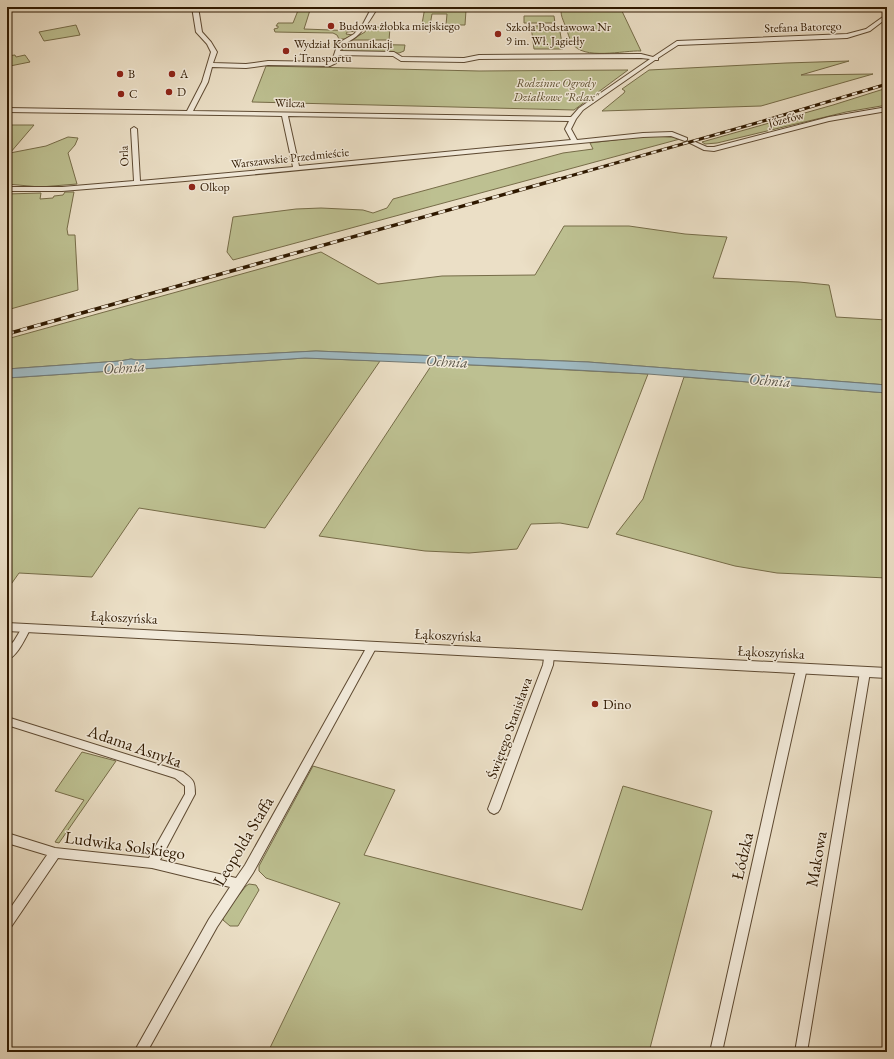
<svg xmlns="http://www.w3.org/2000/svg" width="894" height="1059" viewBox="0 0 894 1059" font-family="'EB Garamond',serif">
	<rect width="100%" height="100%" fill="#ebdfc6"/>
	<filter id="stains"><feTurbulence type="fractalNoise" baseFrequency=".005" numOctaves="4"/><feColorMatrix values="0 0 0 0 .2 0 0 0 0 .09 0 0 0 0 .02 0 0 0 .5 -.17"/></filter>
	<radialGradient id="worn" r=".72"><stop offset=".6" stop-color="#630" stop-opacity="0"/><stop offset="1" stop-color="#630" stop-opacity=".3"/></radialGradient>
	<!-- green -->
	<path fill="#bdc091" stroke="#766c48" d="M285 7H311L304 29 358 31 347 32 346 34 353 35 345 39H339L337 35 333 33 275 32 274 29 278 28V26H276L278 23H293L299 8Z
		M425 7H461V10H466L465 25H446L447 14H432L430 25 422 24Z
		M562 7H620L641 51C624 50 583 61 572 43 569 38 568 33 566 28 564 21 559 14 562 7Z
		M524 16H554L555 23H524Z
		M76 25 80 35 44 41 39 32Z
		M368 26 390 28 389 40H351L365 32Z
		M531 26H559L563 49H534Z
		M349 44 405 45 404 51 399 53 342 51 344 46Z
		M15 55 16 57 25 55 30 62 10 66 7 73V56Z
		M849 61 801 75 873 74 761 106 602 111 624 93 625 91 622 89 649 70 786 63Z
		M266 66 479 71 628 70 574 110 252 102Z
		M887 88V105L846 112 717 143 705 144 702 142 833 105Z
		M7 125H34L10 153 46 146 68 137 78 138 75 145 68 153 77 184 40 187 7 184Z
		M647 136 674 137 680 139 233 260 227 252 233 217 296 209 321 208 363 210 373 213 387 208 393 199 563 153 593 149 590 143Z
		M65 192H74L67 229 68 235H75L78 290 7 310V194L41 193 40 199 53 198 54 196 63 195Z
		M564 226H629L685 234 727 237 713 278 799 282 829 285 836 317 887 320V385L588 362 316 351 137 360 131 359 120 361 7 369V339L321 252 378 284 442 276 535 275Z
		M305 358 380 361 265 528 139 508 92 577 19 573 7 590V378Z
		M433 363 648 374 588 528 560 523 531 524 517 549 469 553 425 551 319 536Z
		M684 377 887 393V578L777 573 735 566 616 534 643 499Z
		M82 752 116 761 59 843 55 842 84 800 55 791Z
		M313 766 395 790 364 855 582 910 623 786 712 811 649 1052H268L340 903 266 878 259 871V866Z
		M249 884 256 885 259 890 238 926H230L223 920V915L246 886Z"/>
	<!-- water -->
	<path fill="#9fb9c1" stroke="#727974" d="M316 351 588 362 887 385V393L648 374 521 367 305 358 7 378V369L120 361 131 359 137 360Z"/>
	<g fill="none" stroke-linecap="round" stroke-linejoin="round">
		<!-- minor casing -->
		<g stroke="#5e4a32" stroke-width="2">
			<path id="minor" d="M192 7H198L202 32 211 42 217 52 213 63 246 64 268 61 329 62 332 61 337 46 342 41 354 34 363 24 372 7H378C372 17 367 26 359 34 353 41 343 42 340 51L394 52 402 57 464 58 479 55 641 54 653 57 677 41 847 34 866 29 887 14V18L870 31 847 38 678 45 658 58V60H655L583 110 576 119 571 129 577 140 643 133 672 132 687 138V140L685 141 671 136 643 137 185 181 62 191H7V187H62L134 181 131 129 134 127 137 129 140 181 293 167 282 116 7 112V108L187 111 202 82 211 52 207 44 196 32ZM339 55 393 56 401 61 464 62 479 59 641 58 650 59 579 108 571 117 193 111 208 82 212 67 246 68 268 65 330 66 336 63ZM288 116 569 121 565 129 571 140 299 166Z
				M887 107V111L829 121 714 151 704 150 690 143 693 141 707 147H714L829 117Z
				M26 624 29 626 31 628C25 638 18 656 7 660V649L14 641 23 626Z
				M372 642 375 643 377 646 253 873 217 927 147 1052H134L209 919 230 887 152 868 58 858 11 927 7 928V913L47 855 7 843V833L55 848 149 858 185 794V786L175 778 7 725V717L183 772C193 780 195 780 195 794L160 860 236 878 245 865 369 643Z
				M549 651 553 652 554 655 553 665 500 809 498 812 494 814 490 812 488 809 543 665 545 652Z
				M802 664 806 665 807 668 722 1052H710L794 677 798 665Z
				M865 668 869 669 870 672 807 1052H795L860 672 861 669Z"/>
		</g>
		<!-- tertiary casing -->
		<g stroke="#5e4a32" stroke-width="2">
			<path id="tertiary" d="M7 623 887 668V678L7 631Z"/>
		</g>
		<!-- minor -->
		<use href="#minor" fill="#f2eada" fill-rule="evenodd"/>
		<!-- tertiary -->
		<use href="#tertiary" fill="#f2eada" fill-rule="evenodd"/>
		<!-- rail-far1 casing -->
		<g stroke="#2f1900" stroke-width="3">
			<path id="rail-far1" d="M556 180 760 122 887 84"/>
		</g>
		<!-- rail casing -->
		<g stroke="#2f1900" stroke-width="3.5">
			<path id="rail" d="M7 334 559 179"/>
		</g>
		<!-- rail-far1 -->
		<use href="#rail-far1" stroke="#f2eada" stroke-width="2" stroke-dasharray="5.5" stroke-linecap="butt"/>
		<!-- rail -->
		<use href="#rail" stroke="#f2eada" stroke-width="2.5" stroke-dasharray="7" stroke-linecap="butt"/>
	</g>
	<!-- markers -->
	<g fill="#8f2418" stroke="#f2eada" stroke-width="1.5">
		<circle cx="331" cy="26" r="4"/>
		<circle cx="498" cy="34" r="4"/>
		<circle cx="286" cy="51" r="4"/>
		<circle cx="120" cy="74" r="4"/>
		<circle cx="172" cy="74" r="4"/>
		<circle cx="169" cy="92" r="4"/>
		<circle cx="121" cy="94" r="4"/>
		<circle cx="192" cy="187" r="4"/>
		<circle cx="595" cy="704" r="4"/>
	</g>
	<g text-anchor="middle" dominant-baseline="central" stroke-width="3" stroke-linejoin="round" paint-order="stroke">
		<!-- far-poi labels -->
		<g font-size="12" fill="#2f1900" stroke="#f2eada" text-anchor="start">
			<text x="339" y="26">Budowa żłobka miejskiego</text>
			<text x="506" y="27">Szkoła Podstawowa Nr<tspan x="506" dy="14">9 im. Wł. Jagiełły</tspan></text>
			<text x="294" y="44">Wydział Komunikacji<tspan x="294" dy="14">i Transportu</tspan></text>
			<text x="128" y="74">B</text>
			<text x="180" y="74">A</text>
			<text x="177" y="92">D</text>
			<text x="129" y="94">C</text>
			<text x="200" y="187">Olkop</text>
		</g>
		<!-- far-street labels -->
		<g font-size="12" fill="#2f1900" stroke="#f2eada">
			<text transform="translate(803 27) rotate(-2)">Stefana Batorego</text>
			<text transform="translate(290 103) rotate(1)">Wilcza</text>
			<text transform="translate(786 119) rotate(-14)">Józefów</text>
			<text transform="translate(124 156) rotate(-93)">Orla</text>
			<text transform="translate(290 158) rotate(-6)">Warszawskie Przedmieście</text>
		</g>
		<!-- far-park labels -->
		<g font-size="12" font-style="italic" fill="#5a4b2c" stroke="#f2eada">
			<text x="556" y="83">Rodzinne Ogrody<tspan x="556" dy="14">Działkowe "Relax"</tspan></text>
		</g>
		<!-- street labels -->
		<g font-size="14" fill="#2f1900" stroke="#f2eada">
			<text transform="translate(124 617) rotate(3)">Łąkoszyńska</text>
			<text transform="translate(448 635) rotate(3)">Łąkoszyńska</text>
			<text transform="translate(771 652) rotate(3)">Łąkoszyńska</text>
			<text transform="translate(509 728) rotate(-70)">Świętego Stanisława</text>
		</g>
		<!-- poi labels -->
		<g font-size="14" fill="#2f1900" stroke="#f2eada" text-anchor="start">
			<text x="603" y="704">Dino</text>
		</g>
		<!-- water labels -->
		<g font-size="15" font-style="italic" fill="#565144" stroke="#f2eada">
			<text transform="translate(447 361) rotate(3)">Ochnia</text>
			<text transform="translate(124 367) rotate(-4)">Ochnia</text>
			<text transform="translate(770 380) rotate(4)">Ochnia</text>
		</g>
		<!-- near-street labels -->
		<g font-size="17" fill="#2f1900" stroke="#f2eada">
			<text transform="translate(135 746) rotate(19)">Adama Asnyka</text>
			<text transform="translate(243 841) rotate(-59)">Leopolda Staffa</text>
			<text transform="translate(125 845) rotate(8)">Ludwika Solskiego</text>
			<text transform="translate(742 856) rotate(-77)">Łódzka</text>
			<text transform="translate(816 859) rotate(-80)">Makowa</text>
		</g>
	</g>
	<!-- margin -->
	<rect width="894" height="1059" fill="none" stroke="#ebdfc6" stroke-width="24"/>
	<rect x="8" y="8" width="878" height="1043" fill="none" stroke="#2f1900" stroke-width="2"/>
	<rect x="12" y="12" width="870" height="1035" fill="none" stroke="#2f1900"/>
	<rect width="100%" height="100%" filter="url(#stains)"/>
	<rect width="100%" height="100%" fill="url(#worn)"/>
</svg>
